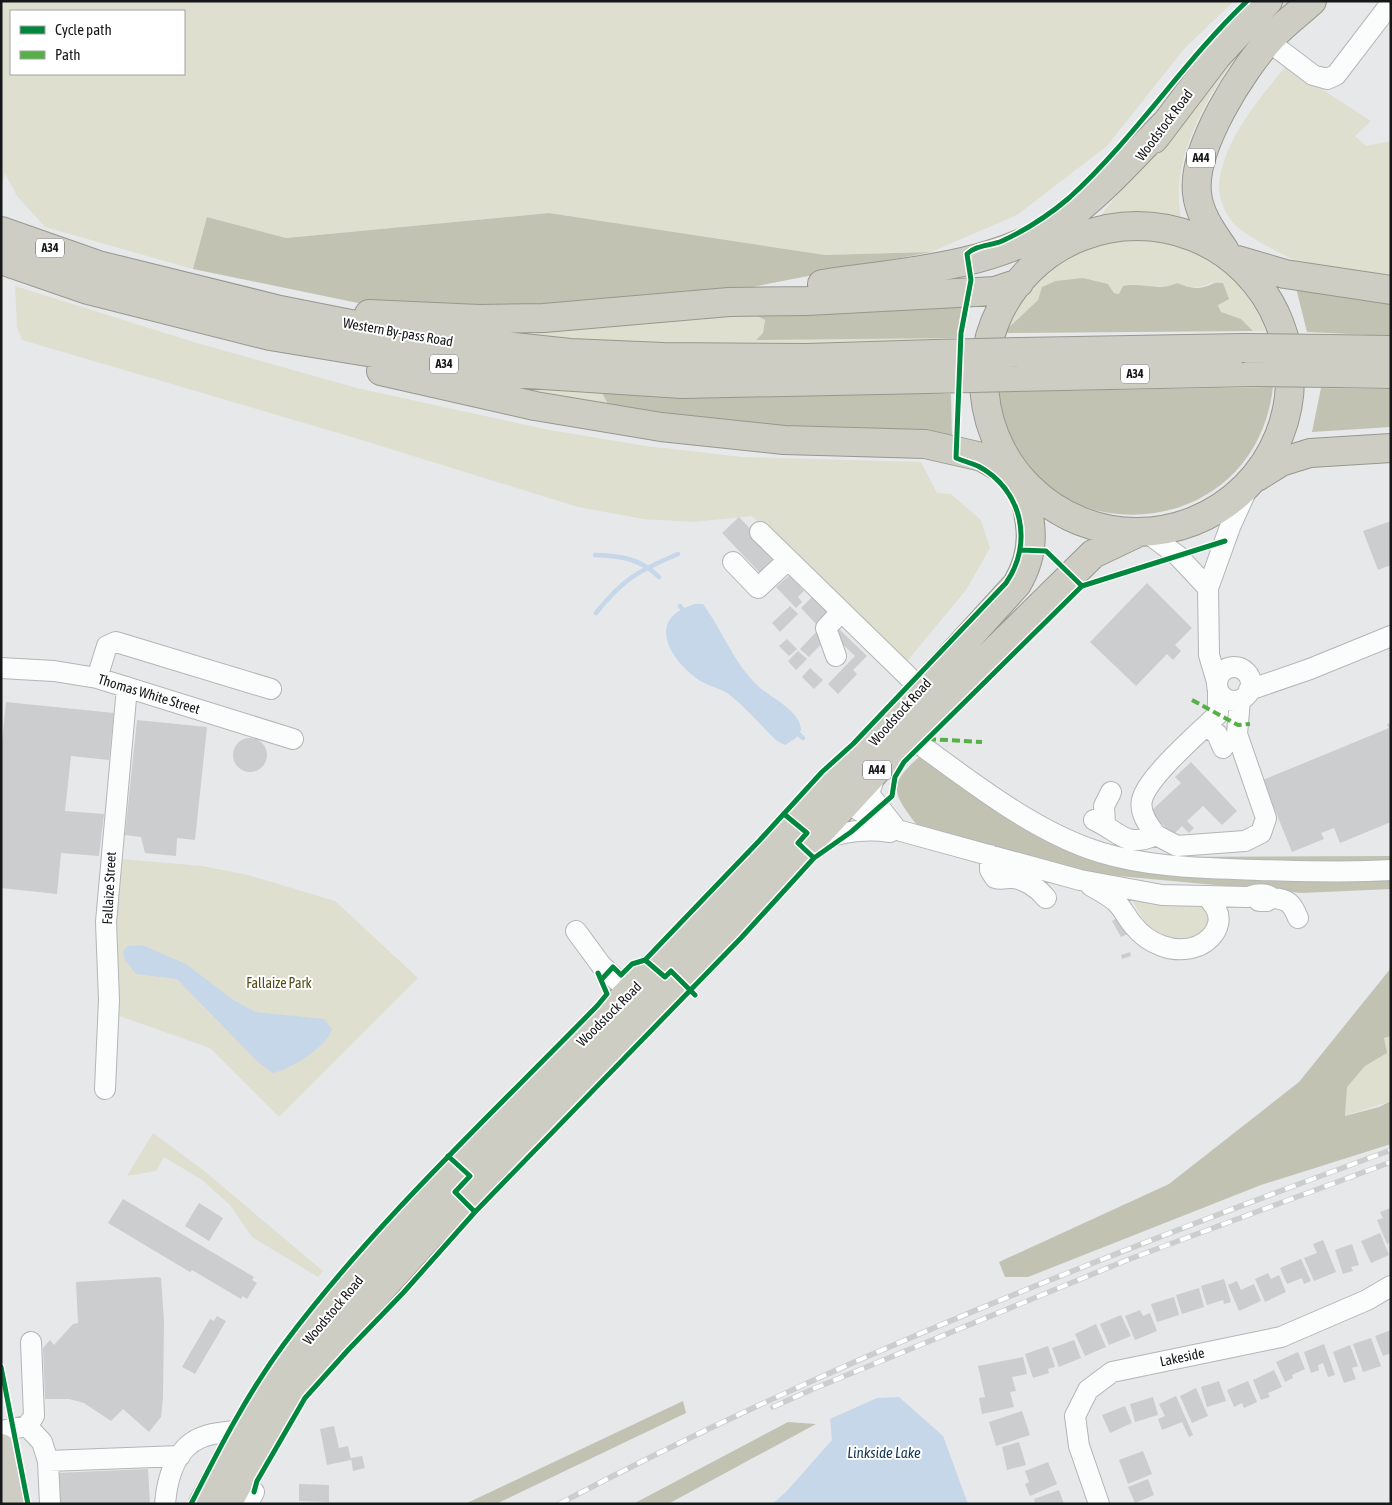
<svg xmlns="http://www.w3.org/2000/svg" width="1392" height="1505" viewBox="0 0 1392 1505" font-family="'Asap Condensed',sans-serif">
	<rect width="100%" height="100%" fill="#e6e8ea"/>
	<!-- green -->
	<path fill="#dfdfd0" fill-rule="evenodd" d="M1 1H1234L1184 49 1107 146 1017 215 931 252 825 255 549 213 286 238 208 217 193 269 45 227 17 196 5 173 1 188ZM11 11H184V74H11Z
		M1282 1H1294C1274 19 1253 36 1237 57 1203 101 1170 162 1181 218L1152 211 1101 215 1256 25Z
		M1286 66 1371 121 1355 136 1366 146 1391 141V278C1367 275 1339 275 1315 268 1295 262 1250 239 1235 225 1226 216 1219 200 1219 187 1221 143 1259 99 1286 66Z
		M1134 235C1200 242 1240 270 1266 331H1253L1241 319 1221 313 1212 282C1200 290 1189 288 1177 283L1167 289 1160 286 1119 294 1114 293 1108 284 1098 282 1038 300 1003 333C1011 295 1042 263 1078 247 1095 239 1115 237 1134 235Z
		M15 286 197 343 357 388 544 429 646 446 743 457 921 462 937 493 951 494 981 520 990 548 966 590 904 665 752 516 693 522 644 519 578 507 355 438 22 340 17 327Z
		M755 315 765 320 763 333 757 340 952 338 953 342 776 349 532 339 533 325 607 320Z
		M530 388 602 393 608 404 604 409 528 396Z
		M110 858 202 866 248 875 335 901 418 978 279 1117 210 1048 108 1012Z
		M1132 900 1204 906 1211 913C1210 918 1209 924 1206 928 1196 940 1171 943 1158 935 1146 928 1139 911 1132 900Z
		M1391 1036V1101L1345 1116 1346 1087 1365 1066 1386 1053 1384 1038Z
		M153 1133 203 1170 323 1271 318 1277 252 1237 230 1205 202 1180 164 1157 156 1171 127 1176Z"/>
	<!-- forest -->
	<path fill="#c2c2b2" d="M549 213 825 255 931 252 701 297 503 307 358 303 193 269 207 217 286 238Z
		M1083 278 1108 284 1114 293 1119 294 1123 286C1141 282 1161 292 1177 283 1185 286 1195 290 1204 287 1213 285 1212 282 1223 283L1229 299 1218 305 1221 312 1241 319 1253 331 1003 333 1038 300 1042 287 1056 281Z
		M1295 284 1391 298V336L1307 332Z
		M963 304 958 338 756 340 763 333 765 320 755 315Z
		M1273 387C1254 554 1016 559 995 392Z
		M1321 388 1391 389V427L1312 432Z
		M602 393 951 394 952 437 849 434 604 409 608 404Z
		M925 752 1014 810 1096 844 1156 857 1391 856V889L1302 893 1097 874 917 825C888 789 890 782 925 752Z
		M1391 968V1036L1384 1038 1387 1053 1365 1066 1347 1087 1345 1116 1379 1107 1391 1101V1144L1261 1185 1028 1277H1005L999 1262 1169 1184 1299 1082Z
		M683 1401 686 1413 496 1504H465Z
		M788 1422 816 1424 668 1504H633Z"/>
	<!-- water -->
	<path fill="#c6d7ea" d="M695 604H703C723 631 734 664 759 687 772 698 801 711 801 730L796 738 785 745 777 741C761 726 745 706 727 693 717 687 705 685 696 678 667 656 647 618 695 604Z
		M142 945 186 964 232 999 255 1012 324 1019 332 1029C328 1046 289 1071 272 1073L257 1061 177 979 136 974 125 960 123 951 128 946Z
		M899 1397 943 1436 968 1504H772L786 1492 832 1440 830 1419 877 1398Z"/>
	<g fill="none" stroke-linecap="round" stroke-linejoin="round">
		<!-- stream -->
		<path stroke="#c6d7ea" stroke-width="4.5" d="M595 555C620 556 640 558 659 577
			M680 606 686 614
			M596 613C623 579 638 571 678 554
			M795 731 803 738"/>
	</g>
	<!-- building -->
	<path fill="#cccdcf" d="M739 517 780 560 763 576 722 533Z
		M1391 521V565L1378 570 1363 531Z
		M790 575 804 591 798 597 802 602 796 608 776 587Z
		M1147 583 1192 628 1175 645 1181 651 1173 660 1167 654 1136 686 1090 642Z
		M812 597 828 612 816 624 801 608Z
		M790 606 798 614 780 632 772 623Z
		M838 628 867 656 853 670 857 674 838 694 828 684 855 656 832 634Z
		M819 629 827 638 809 657 800 649Z
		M787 639 797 649 789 656 779 646Z
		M798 651 807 659 796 670 788 661Z
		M810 668 823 680 814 689 802 677Z
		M6 702 114 713 109 760 71 756 65 811 104 814 99 856 61 853 57 894 1 888V754Z
		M137 720 207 727 195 840 177 838 176 856 145 853 141 837 125 835Z
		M1391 723V822L1340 843 1334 828 1321 833 1324 839 1292 852 1263 780 1389 728 1387 724Z
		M233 755a17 17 0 1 1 34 0a17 17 0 1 1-34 0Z
		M1191 762 1237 811 1222 825 1203 806 1187 821 1194 828 1189 833 1182 826 1173 835 1150 812 1181 783 1175 777Z
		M1118 917 1128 934 1121 937 1112 921Z
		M1130 952 1131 956 1122 959 1121 955Z
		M123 1199 254 1277 252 1280 257 1283 247 1299 243 1296 241 1299 192 1270 190 1272 108 1223Z
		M199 1203 223 1218 209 1241 185 1226Z
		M1391 1208V1242L1387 1244 1377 1220 1383 1218 1380 1212Z
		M1380 1233 1389 1255 1371 1263 1361 1241Z
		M1323 1240 1336 1272 1314 1281 1304 1258 1317 1253 1313 1244Z
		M1352 1244 1359 1265 1351 1267 1353 1271 1343 1274 1335 1250Z
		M1301 1259 1311 1281 1304 1284 1302 1278 1287 1284 1280 1268Z
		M1268 1273 1271 1279 1279 1275 1286 1292 1265 1302 1255 1279Z
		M158 1277 161 1278 164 1321 163 1398 161 1417 149 1432 123 1409 111 1421 84 1403 69 1399H45L43 1348 50 1340 54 1345 73 1324 78 1323 76 1282Z
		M1224 1279 1231 1302 1224 1304 1223 1300 1207 1305 1201 1286Z
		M1237 1281 1241 1290 1254 1284 1261 1301 1239 1311 1228 1285Z
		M1199 1288 1204 1307 1182 1314 1176 1295Z
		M1174 1297 1179 1315 1157 1322 1151 1304Z
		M1140 1310 1143 1316 1150 1313 1157 1331 1135 1340 1125 1316Z
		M1121 1315 1131 1336 1109 1345 1100 1324Z
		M217 1316 226 1321 195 1374 182 1367 210 1319 214 1321Z
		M1096 1324 1106 1347 1085 1356 1075 1334Z
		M1391 1330V1353L1383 1356 1375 1336Z
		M1371 1338 1381 1366 1363 1372 1353 1344Z
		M1074 1340 1081 1358 1059 1367 1052 1348Z
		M1324 1344 1335 1375 1328 1377 1323 1363 1318 1365 1319 1370 1311 1373 1304 1352Z
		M1350 1345 1358 1366 1352 1368 1356 1379 1344 1383 1333 1352Z
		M1048 1346 1055 1367 1048 1369 1049 1373 1033 1378 1025 1354Z
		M1298 1352 1305 1369 1292 1375 1293 1378 1285 1382 1276 1362Z
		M1023 1357 1027 1374 1012 1377 1016 1391 1010 1392 1014 1407 982 1414 979 1398 985 1397 978 1366Z
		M1274 1370 1282 1387 1268 1393 1270 1397 1261 1400 1253 1380Z
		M1219 1381 1226 1401 1207 1407 1201 1387Z
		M1248 1381 1257 1402 1244 1408 1242 1403 1234 1407 1227 1390Z
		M1196 1388 1208 1416 1192 1423 1180 1396Z
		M1176 1396 1193 1435 1189 1437 1182 1422 1162 1430 1158 1419 1165 1416 1159 1404Z
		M1153 1397 1158 1415 1135 1422 1130 1404Z
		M1125 1406 1132 1423 1110 1433 1102 1415Z
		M1022 1411 1030 1435 996 1446 989 1422Z
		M334 1426 339 1448 348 1446 351 1460 327 1465 320 1429Z
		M1019 1442 1026 1465 1007 1470 1002 1447Z
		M1143 1451 1152 1474 1128 1484 1119 1460Z
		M362 1456 365 1468 353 1471 351 1458Z
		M1048 1462 1057 1484 1030 1496 1025 1484 1029 1482 1025 1471Z
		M148 1469 150 1504H56L55 1473Z
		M1148 1479 1154 1495 1135 1503 1128 1487Z
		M299 1484 329 1485V1502L299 1501Z
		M1059 1490 1064 1504H1035L1034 1499Z"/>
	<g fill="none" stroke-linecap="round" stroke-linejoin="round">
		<!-- minor casing -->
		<g stroke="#b3b5b7" stroke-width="22">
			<path id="minor" d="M1268 41 1313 75 1327 79 1336 75 1391 3
				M760 532 921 689
				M1149 534 1178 556 1208 588
				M733 562 758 588 788 560
				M836 656 826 628 841 612
				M1217 684a17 17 0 1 1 34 0a17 17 0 1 1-34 0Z
				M1 668 54 671 97 678 293 739
				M97 678 107 646 116 642 271 689
				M1217 682 1209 655 1208 588 1230 527 1249 485
				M1249 690 1310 669 1391 636
				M1206 726 1217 734 1223 748
				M908 736C967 778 1030 830 1099 852 1151 868 1205 868 1258 870 1302 871 1347 873 1391 870
				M876 772 869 794 894 826
				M835 795 868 816 901 831 1080 880 1162 895 1248 897C1256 894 1265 892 1272 898
				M1094 820C1120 831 1124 849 1156 835L1177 846 1245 841 1261 833 1266 818 1237 734 1240 700
				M1105 825 1104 806 1111 792
				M1156 835C1149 826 1139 813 1142 800 1147 777 1199 733 1218 714V690
				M811 843C837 832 862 828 890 832
				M990 855V870L995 878C1002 880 1005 878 1011 878 1024 878 1039 889 1046 898
				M1091 886C1100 891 1110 896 1117 903 1123 909 1127 918 1133 925 1148 944 1174 955 1198 946 1207 942 1216 934 1218 924 1221 913 1214 904 1207 897
				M1259 901H1267L1272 898C1288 899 1292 903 1298 918
				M576 931 601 965 639 1001
				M105 1089 109 1000 106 922 127 687
				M27 1426 42 1442 48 1461 180 1456
				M1 1431 27 1426 34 1416 31 1342
				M48 1461 50 1504
				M165 1504C167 1479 175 1449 200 1438 213 1432 229 1432 243 1430
				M248 1504 254 1492
				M1099 1504 1079 1446 1075 1416 1088 1390 1112 1372 1281 1337 1367 1300 1391 1286"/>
		</g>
		<!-- highway casing -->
		<g stroke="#97978e" stroke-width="30">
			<path id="highway" d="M1154 139 1217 56 1268 1
				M984 379a153 153 0 1 1 306 0a153 153 0 1 1-306 0Z
				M1 231 98 265 280 310 411 336 570 353 663 357 807 358 935 354
				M1225 251C1213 233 1199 215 1197 193 1192 148 1242 69 1272 37 1284 24 1299 13 1312 1
				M1 260 88 290 270 336 483 371 682 384 928 379
				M1237 260 1285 274 1391 290
				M822 284C902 272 989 268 1058 224 1094 201 1134 156 1164 125
				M369 314 479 319 544 318 729 302 807 301 995 291 1019 283
				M1327 349 1391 350
				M1020 352 1242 348
				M381 371 535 406 661 427 784 440 925 444 982 457 1017 477
				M1335 373 1391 374
				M1015 377 1255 372
				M1257 477 1281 462 1310 453 1391 448
				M1 1448 14 1504
				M203 1504 243 1430 273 1385 339 1301 412 1219 521 1102 854 763 1017 584C1038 548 1031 522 1022 483
				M227 1504 256 1450 310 1368 429 1236 753 904 908 736 1093 554 1135 534"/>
		</g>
		<!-- minor -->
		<use href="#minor" stroke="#fbfcfc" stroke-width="20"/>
		<!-- highway -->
		<use href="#highway" stroke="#cdcdc4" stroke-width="28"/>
		<!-- rail casing -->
		<g stroke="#cccdcd" stroke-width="5.5">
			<path id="rail" d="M773 1407 813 1389 1127 1260 1391 1162
				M559 1504C826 1363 1108 1254 1391 1150"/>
		</g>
		<!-- rail -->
		<use href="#rail" stroke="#fff" stroke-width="4" stroke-dasharray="11" stroke-linecap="butt"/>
		<!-- highway-bridge casing -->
		<g stroke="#97978e" stroke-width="30" stroke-linecap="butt">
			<path id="highway-bridge" d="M1242 348 1327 349
				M935 354 1020 352
				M1255 372 1335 373
				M928 379 1015 377"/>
		</g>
		<!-- highway-bridge -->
		<use href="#highway-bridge" stroke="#cdcdc4" stroke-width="28"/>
		<!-- quiet -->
		<path stroke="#55b145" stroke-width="4" stroke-dasharray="8 4" stroke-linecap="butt" d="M1192 700 1238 725 1250 724
			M928 739 982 742"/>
		<!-- cycleway casing -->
		<g stroke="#fff" stroke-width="8">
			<path id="cycleway" d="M1021 550 1046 551 1082 586 1225 541
				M784 814 807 833 798 843 814 858
				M645 960 665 977 671 971 695 995
				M601 980 613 967 621 975 632 964 645 960 759 841 822 772 853 744 1006 583C1034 543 1022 489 978 466 971 463 963 461 956 458L961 333 971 280 967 254C976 245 990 246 1002 241 1026 230 1049 215 1069 198 1135 138 1183 62 1247 1
				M448 1156 470 1176 455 1192 475 1212
				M1 1367 28 1504
				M254 1492 257 1481 305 1398 349 1349 403 1293 475 1212 741 938 814 858 851 832 892 796 895 777 904 762 1082 586
				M191 1504C219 1449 247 1394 284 1344 376 1221 490 1116 597 1006L607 994 598 973"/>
		</g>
		<!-- cycleway -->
		<use href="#cycleway" stroke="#00873e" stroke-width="5"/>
	</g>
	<g text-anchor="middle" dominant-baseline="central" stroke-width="4" stroke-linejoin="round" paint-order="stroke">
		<!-- shield labels -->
		<g fill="#fff" stroke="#5c5d5e" stroke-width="1">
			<rect x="1187" y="148.5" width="28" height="19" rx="4"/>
			<rect x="36" y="238.5" width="28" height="19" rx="4"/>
			<rect x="430" y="354.5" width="28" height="19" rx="4"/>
			<rect x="1121" y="364.5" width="28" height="19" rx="4"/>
			<rect x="863" y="760.5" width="28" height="19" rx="4"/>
		</g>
		<g font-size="12" font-weight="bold" fill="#161719">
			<text x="1201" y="158">A44</text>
			<text x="50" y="248">A34</text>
			<text x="444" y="364">A34</text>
			<text x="1135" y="374">A34</text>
			<text x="877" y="770">A44</text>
		</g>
		<!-- street labels -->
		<g font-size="14" fill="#161719" stroke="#fff">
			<text transform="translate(1164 125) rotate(-53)">Woodstock Road</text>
			<text transform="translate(398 332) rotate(10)">Western By-pass Road</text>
			<text transform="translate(149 694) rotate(17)">Thomas White Street</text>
			<text transform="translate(900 712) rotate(-48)">Woodstock Road</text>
			<text transform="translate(109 888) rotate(-87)">Fallaize Street</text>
			<text transform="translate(609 1014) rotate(-45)">Woodstock Road</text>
			<text transform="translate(333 1310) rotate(-50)">Woodstock Road</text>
			<text transform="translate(1182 1357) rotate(-12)">Lakeside</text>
		</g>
		<!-- park labels -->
		<g font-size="14" fill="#524d17" stroke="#fff">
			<text x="279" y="983">Fallaize Park</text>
		</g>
		<!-- water labels -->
		<g font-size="15" font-style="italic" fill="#143659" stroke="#fff">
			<text x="884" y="1452">Linkside Lake</text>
		</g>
	</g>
	<!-- border -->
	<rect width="1392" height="1505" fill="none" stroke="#161719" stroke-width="5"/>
	<!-- legend -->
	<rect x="10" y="10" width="175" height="65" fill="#ffffff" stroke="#a2a2a3"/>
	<rect x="20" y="26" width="25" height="8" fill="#00873e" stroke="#a2a2a3"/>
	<text x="55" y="35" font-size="15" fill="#161719">Cycle path</text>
	<rect x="20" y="51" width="25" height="8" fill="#55b145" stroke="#a2a2a3"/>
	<text x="55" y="60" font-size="15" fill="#161719">Path</text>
</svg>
